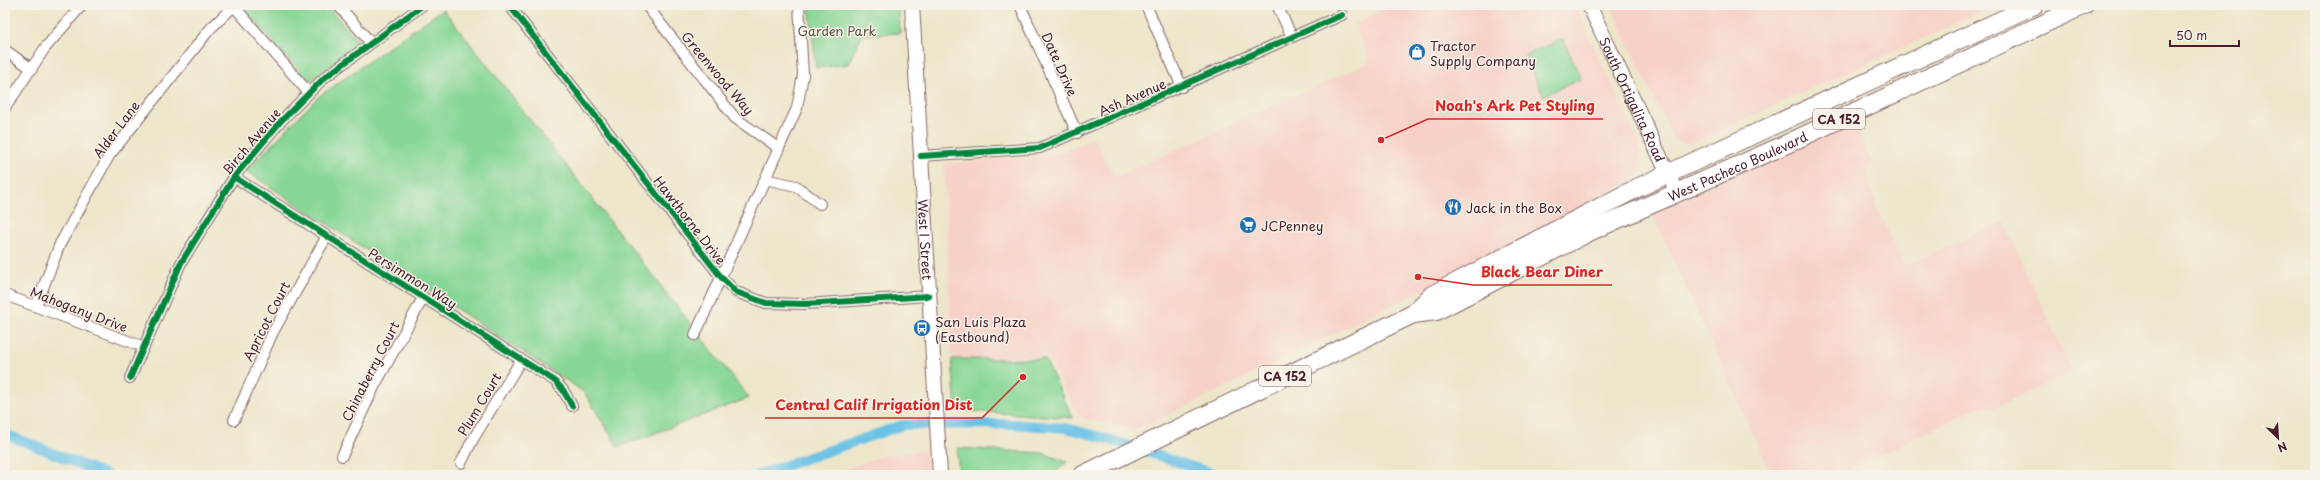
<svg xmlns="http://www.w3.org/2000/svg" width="2320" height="480" viewBox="0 0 2320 480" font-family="'Playpen Sans',sans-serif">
	<rect width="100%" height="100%" fill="#f7f3e8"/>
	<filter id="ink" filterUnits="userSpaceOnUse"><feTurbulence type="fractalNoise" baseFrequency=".025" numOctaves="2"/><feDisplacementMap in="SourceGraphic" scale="8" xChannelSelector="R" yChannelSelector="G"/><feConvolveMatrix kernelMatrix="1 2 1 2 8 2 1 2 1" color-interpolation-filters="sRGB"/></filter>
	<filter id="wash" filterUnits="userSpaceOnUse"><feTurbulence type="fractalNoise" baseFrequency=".012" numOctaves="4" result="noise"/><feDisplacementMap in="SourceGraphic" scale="16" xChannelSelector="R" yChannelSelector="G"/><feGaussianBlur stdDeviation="0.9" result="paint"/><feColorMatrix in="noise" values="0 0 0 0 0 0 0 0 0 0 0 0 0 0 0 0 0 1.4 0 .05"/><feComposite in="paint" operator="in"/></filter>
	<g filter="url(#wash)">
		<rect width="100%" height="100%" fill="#ede6ca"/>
		<!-- built -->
		<path fill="#f7d1c7" d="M1395 5H1575L1639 143 1641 171 1628 183 1467 268 1198 401 1134 430 1079 417 1047 356 952 359 944 164 1055 155 1095 138 1114 178 1370 62 1354 23Z
			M1610 5H1997L1689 144 1673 139Z
			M1852 119 1872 162 1867 174 1876 206 1904 266 2004 222 2072 371 1994 408 1979 407 1837 475H1772L1652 214Z
			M926 450 927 475H830L882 456Z"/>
		<!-- green -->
		<path fill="#88d797" stroke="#697b61" d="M240 5H326L360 43 309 82Z
			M809 5H899L900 33 862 35 848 64 816 68Z
			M443 9 749 398 618 447 584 392 246 171 318 97Z
			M1563 39 1581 79 1543 96 1525 55Z
			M952 359H1045L1073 418 956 410Z
			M957 448 1042 453 1067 462 1058 470 1048 475H959Z"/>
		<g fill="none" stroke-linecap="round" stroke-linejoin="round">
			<!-- canal -->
			<path stroke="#69c1e6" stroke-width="10" d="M5 434 107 475
				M758 475 903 425 1013 424 1066 428 1108 439 1217 475"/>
		</g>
	</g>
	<g filter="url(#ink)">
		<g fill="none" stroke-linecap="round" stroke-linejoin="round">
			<!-- street casing -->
			<g stroke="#836563" stroke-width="12">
				<path id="street" d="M233 5 309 93
					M338 5 371 43
					M509 5 721 277 736 292 766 303 805 304 929 296
					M646 5 735 118 778 148
					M1020 5 1077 133
					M1146 5 1182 87
					M1277 5 1292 37
					M5 50 32 69
					M5 108 45 48 82 5
					M921 156 1040 148 1342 15
					M234 177 555 381 563 390 572 406
					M765 179 796 186 820 204
					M5 295 144 347
					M36 306 60 244 109 156 210 29 234 6
					M695 335 797 108 803 75 799 5
					M130 378 181 263 234 177 280 122 324 78 423 5
					M234 420 273 332 327 236
					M342 456 375 385 423 298
					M461 463 472 441 521 360"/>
			</g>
			<!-- secondary casing -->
			<g stroke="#836563" stroke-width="16">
				<g id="secondary">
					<path id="s1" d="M912 5 940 475"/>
					<path id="s2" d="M1589 5 1677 193"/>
				</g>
			</g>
			<!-- highway casing -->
			<g stroke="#836563" stroke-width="20">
				<g id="highway">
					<path d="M1413 314 1432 295 1637 188 2034 5"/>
					<path id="s3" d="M1083 475 1413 314 1436 311 1591 231 1780 147 2084 5"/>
				</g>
			</g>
			<!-- street -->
			<use href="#street" stroke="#fff" stroke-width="10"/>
			<!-- secondary -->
			<use href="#secondary" stroke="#fff" stroke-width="14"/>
			<!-- highway -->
			<use href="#highway" stroke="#fff" stroke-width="18"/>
			<!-- cycleway casing -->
			<g stroke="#f7f3e8" stroke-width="8">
				<path id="cycleway" d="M509 5 721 277 736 292 766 303 805 304 929 296
					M921 156 1040 148 1342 15
					M234 177 555 381 563 390 572 406
					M130 378 181 263 234 177 280 122 324 78 423 5"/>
			</g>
			<!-- cycleway -->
			<use href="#cycleway" stroke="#00873e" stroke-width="6"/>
		</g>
	</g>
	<!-- icons -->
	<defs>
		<g id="shop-disc" transform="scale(0.9)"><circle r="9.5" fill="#1f6fb2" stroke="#f7f3e8"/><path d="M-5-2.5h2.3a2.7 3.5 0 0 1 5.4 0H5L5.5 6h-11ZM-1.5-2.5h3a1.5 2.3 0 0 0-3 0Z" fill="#fff"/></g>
		<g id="restaurant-disc" transform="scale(0.9)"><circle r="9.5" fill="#1f6fb2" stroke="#f7f3e8"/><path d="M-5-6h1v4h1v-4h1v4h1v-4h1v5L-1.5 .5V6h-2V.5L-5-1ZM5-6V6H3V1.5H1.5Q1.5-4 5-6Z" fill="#fff"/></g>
		<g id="supermarket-disc" transform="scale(0.9)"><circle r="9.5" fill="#1f6fb2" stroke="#f7f3e8"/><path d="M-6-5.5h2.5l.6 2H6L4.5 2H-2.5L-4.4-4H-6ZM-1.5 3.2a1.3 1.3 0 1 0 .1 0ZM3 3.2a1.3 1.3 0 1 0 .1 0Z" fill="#fff"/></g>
		<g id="bus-disc" transform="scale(0.9)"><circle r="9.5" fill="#1f6fb2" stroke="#f7f3e8"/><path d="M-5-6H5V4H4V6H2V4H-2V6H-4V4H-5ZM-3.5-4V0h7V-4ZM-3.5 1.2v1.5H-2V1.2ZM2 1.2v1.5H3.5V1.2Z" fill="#fff"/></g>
	</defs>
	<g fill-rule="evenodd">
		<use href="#shop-disc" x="1417" y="52"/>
		<use href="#restaurant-disc" x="1453" y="207"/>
		<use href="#supermarket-disc" x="1248" y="225"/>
		<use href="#bus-disc" x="922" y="328"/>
	</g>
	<g text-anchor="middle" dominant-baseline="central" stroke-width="3" stroke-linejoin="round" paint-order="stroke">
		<!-- shield labels -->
		<g fill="#f7f3e8" stroke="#7e5f64" stroke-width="1">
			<rect x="1813" y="109" width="52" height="20" rx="3"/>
			<rect x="1259" y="366" width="52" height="20" rx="3"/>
		</g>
		<g font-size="12" font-weight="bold" fill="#4a1f2b">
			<text x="1839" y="119">CA 152</text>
			<text x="1285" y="376">CA 152</text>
		</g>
		<!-- park labels -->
		<g font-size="13" fill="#5d564b" stroke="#f7f3e8">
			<text x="837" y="30">Garden Park</text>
		</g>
		<!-- poi labels -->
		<g font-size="13" fill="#4a1f2b" stroke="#f7f3e8" text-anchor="start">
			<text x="1430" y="45">Tractor<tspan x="1430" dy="15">Supply Company</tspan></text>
			<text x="1466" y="207">Jack in the Box</text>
			<text x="1261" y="225">JCPenney</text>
			<text x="935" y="321">San Luis Plaza<tspan x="935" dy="15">(Eastbound)</tspan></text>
		</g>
		<!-- street labels -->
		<g font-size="13" fill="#4a1f2b" stroke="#f7f3e8">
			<text transform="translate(1060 64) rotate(66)">Date Drive</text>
			<text transform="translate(718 73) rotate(50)">Greenwood Way</text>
			<text transform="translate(1132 97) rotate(-24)">Ash Avenue</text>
			<text stroke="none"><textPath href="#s2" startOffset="104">South Ortigalita Road</textPath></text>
			<text transform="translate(116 129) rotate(-53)">Alder Lane</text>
			<text transform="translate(251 141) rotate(-50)">Birch Avenue</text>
			<text stroke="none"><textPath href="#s3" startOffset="725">West Pacheco Boulevard</textPath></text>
			<text transform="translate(690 220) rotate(52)">Hawthorne Drive</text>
			<text stroke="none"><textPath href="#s1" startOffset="235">West I Street</textPath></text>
			<text transform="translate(413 278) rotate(32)">Persimmon Way</text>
			<text transform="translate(79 309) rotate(21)">Mahogany Drive</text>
			<text transform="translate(266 321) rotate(-63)">Apricot Court</text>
			<text transform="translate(370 371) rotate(-63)">Chinaberry Court</text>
			<text transform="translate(479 404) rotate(-59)">Plum Court</text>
		</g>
	</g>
	<!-- callouts -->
	<path fill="none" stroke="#d62828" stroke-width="1.5" d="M1381 140L1428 119H1603M1418 277L1473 285H1612M1023 377L982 418H765"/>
	<g fill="#d62828" stroke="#f7f3e8" stroke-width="1.5">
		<circle cx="1381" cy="140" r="4"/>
		<circle cx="1418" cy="277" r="4"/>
		<circle cx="1023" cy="377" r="4"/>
	</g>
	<g font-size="14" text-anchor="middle" font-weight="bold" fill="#d62828" stroke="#f7f3e8" stroke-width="3" stroke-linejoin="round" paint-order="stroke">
		<text x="1515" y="111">Noah's Ark Pet Styling</text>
		<text x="1542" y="277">Black Bear Diner</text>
		<text x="874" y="410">Central Calif Irrigation Dist</text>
	</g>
	<!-- margin -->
	<rect width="2320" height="480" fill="none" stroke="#f7f3e8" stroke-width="20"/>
	<!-- north arrow -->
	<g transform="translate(2278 438) rotate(155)" stroke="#f7f3e8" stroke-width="3" paint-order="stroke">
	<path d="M0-3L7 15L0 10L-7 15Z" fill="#4a1f2b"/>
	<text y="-6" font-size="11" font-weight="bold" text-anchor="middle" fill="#4a1f2b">N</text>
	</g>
	<!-- scale -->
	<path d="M2170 40v6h69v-6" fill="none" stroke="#4a1f2b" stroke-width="2"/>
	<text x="2176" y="40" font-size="12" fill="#4a1f2b" stroke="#f7f3e8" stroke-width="3" paint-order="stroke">50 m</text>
</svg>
